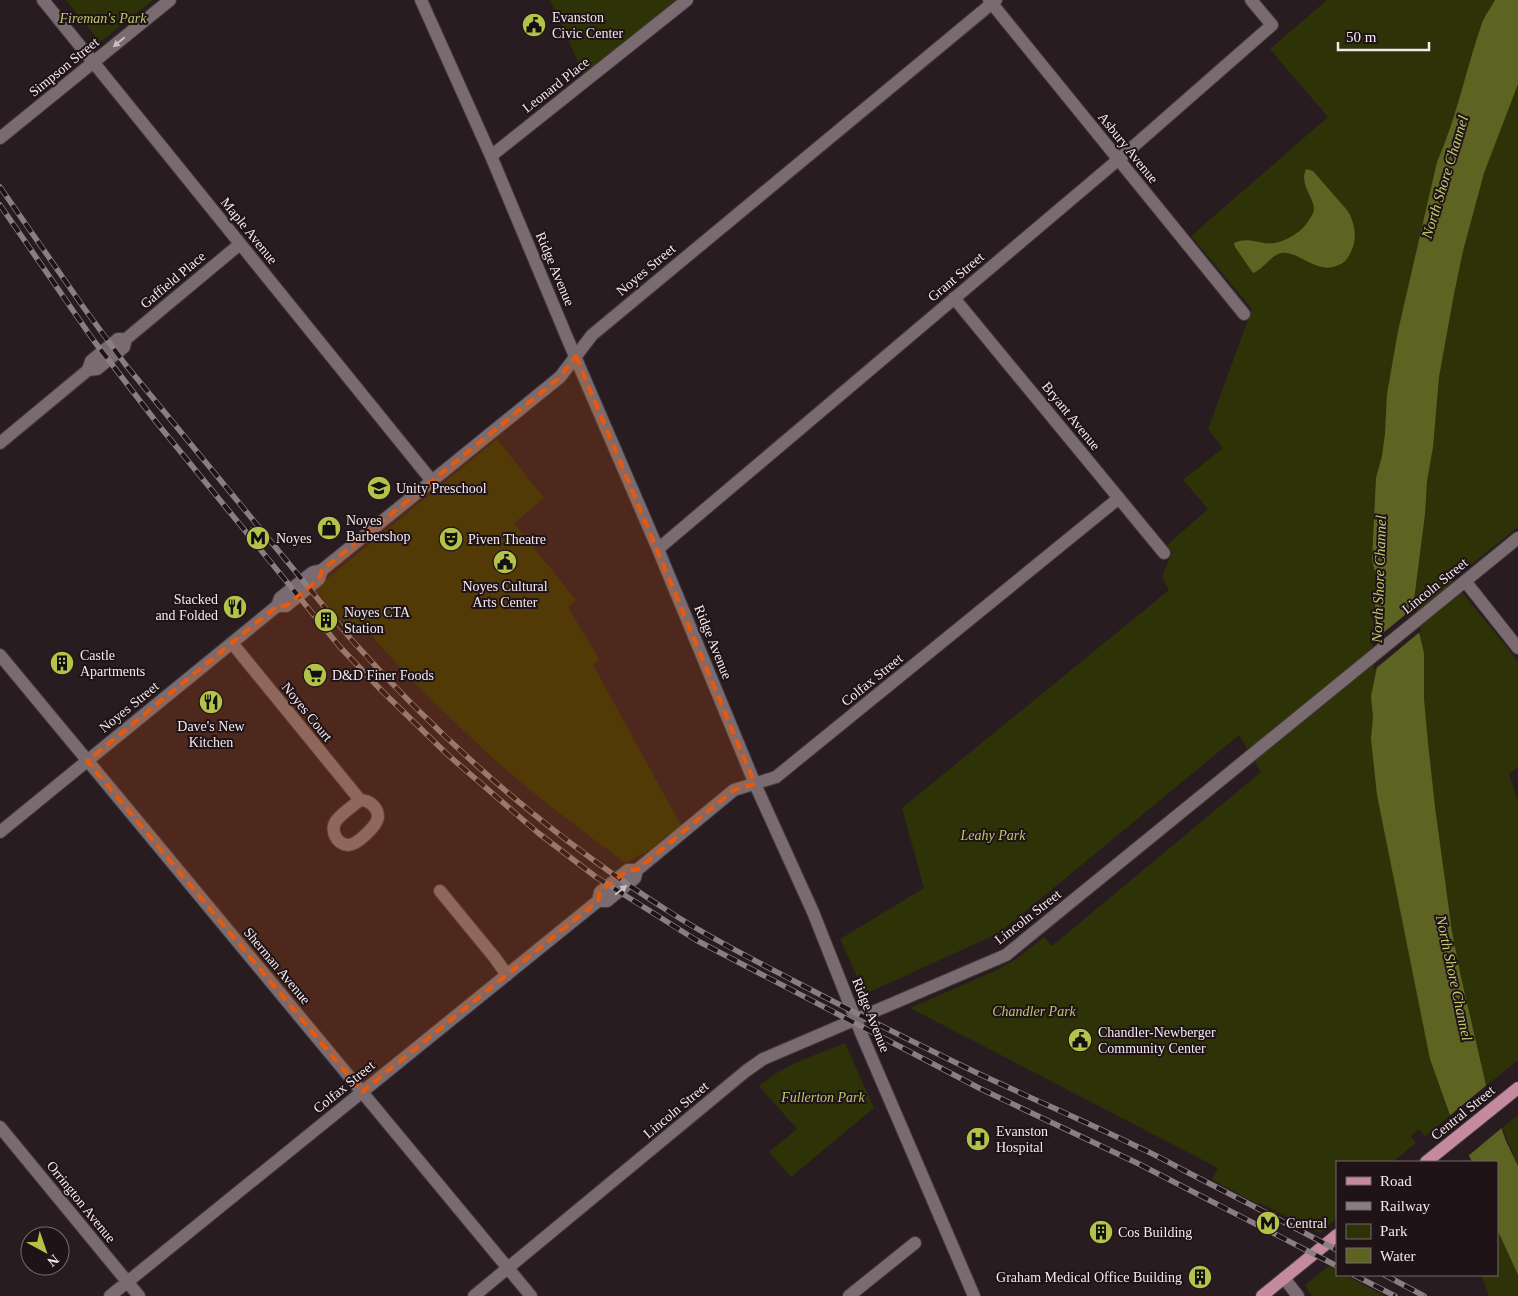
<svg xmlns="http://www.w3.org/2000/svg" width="1518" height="1296" viewBox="0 0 1518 1296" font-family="'Times New Roman',serif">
	<rect width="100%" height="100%" fill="#281c21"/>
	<!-- green -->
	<path fill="#2e3207" d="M66 0H153L100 42Z
		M550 0H678L584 75Z
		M1327 0H1518V527L1452 580 1518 661V767L1509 774 1518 802V1060L1425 1136 1419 1129 1411 1136 1416 1143 1393 1162H1337V1218L1320 1233 1260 1203 1258 1204 1212 1180 1218 1168 910 1008 999 969 1016 959 1044 937 1052 946 1261 772 1239 735 999 933 865 994 840 939 924 888 902 808 1169 590 1162 577 1172 552 1167 545 1208 509 1183 480 1223 448 1208 429 1252 309 1191 236 1328 117 1270 49Z
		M497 439 544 498 514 523 576 600 568 607 599 659 593 665 681 825 650 850 625 863C584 832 542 801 503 767 454 723 407 677 364 627L354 635 316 591 328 578Z
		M845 1043 874 1108 791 1177 769 1152 797 1129 759 1086C783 1065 816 1055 845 1043Z
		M1518 1115V1166L1502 1128Z
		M1497 1229 1518 1275V1296H1489L1481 1275H1497Z
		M1329 1266 1337 1270V1275H1345L1383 1295V1296H1312L1305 1285Z"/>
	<!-- water -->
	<path fill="#5d6422" d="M1495 0H1518V84L1484 173 1463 251 1454 294 1439 377 1433 447 1427 481 1425 514 1413 608 1424 653V699L1428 743 1435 807 1452 932 1461 977 1486 1085 1506 1141 1518 1166V1275L1497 1229V1162H1472L1450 1115 1430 1059 1377 795 1371 739 1373 717 1371 696 1377 667 1374 640 1376 576 1372 560 1376 478 1382 456 1385 434 1387 394 1398 331 1437 162C1457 117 1466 69 1482 23 1485 15 1491 8 1495 0Z
		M1306 169 1313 171 1347 210C1354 220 1357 235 1353 247 1349 257 1346 263 1336 266 1316 274 1298 250 1281 253 1270 256 1264 269 1253 273L1235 247 1234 243C1246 238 1252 241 1264 243 1280 246 1302 233 1309 220 1311 217 1314 213 1314 209 1314 197 1299 185 1306 169Z"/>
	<!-- pier -->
	<path fill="#281c21" d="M1416 606 1421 631 1374 670 1372 642Z
		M1488 1084 1504 1126 1467 1157 1448 1117Z"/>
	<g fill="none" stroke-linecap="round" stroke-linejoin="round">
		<!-- minor casing -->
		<g stroke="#43393c" stroke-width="14">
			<path id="minor" d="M43 0 432 481
				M421 0 491 156 568 340 658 549 755 784 813 912 861 1033 974 1296
				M989 0 1244 314
				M0 138 170 0
				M491 156 687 0
				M954 298 1164 553
				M88 370 97 369 124 347 126 339 240 244
				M0 443 88 370 91 361 118 339H126
				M658 549 1119 159 1272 25 1251 0
				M1465 581 1518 648
				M277 606H286L319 579 322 570 560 377 592 335 996 0
				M232 643 360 800C369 800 378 807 378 817 377 826 357 845 348 845 336 844 330 830 336 821 342 813 352 807 360 800
				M0 655 531 1296
				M0 832 277 606 280 598 304 579 313 572 322 570
				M440 891 495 958 507 975
				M598 901 600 892 628 870H637L734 790 776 777 1119 498
				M0 1127 139 1296
				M1284 1278 1298 1296
				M110 1296 598 901H607L635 878 637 870
				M474 1296 746 1071 763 1059 1006 955 1518 538
				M849 1296 915 1243"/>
		</g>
		<!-- major casing -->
		<g stroke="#43393c" stroke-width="14">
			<path id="major" d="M1426 1162 1518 1088
				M1262 1296 1337 1235"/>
		</g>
		<!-- minor -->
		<use href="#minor" stroke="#7a6b70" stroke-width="12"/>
		<!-- major -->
		<use href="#major" stroke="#c589a0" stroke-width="12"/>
		<!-- rail casing -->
		<g stroke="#897e82" stroke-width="5.5">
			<path id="rail" d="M0 187 84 308 125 364 350 638C445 745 555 840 676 916 714 940 754 960 794 981 853 1012 913 1042 973 1071 1028 1097 1084 1121 1138 1147 1154 1154 1170 1163 1185 1171 1236 1197 1286 1223 1337 1250
				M0 205 94 341 157 423 340 647 382 691 448 755 537 832 596 877 696 940 981 1089 1139 1164 1337 1266
				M1354 1275 1395 1296
				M1385 1275 1424 1296"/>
		</g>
		<!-- rail -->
		<use href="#rail" stroke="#1f1317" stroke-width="4" stroke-dasharray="11" stroke-linecap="butt"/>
	</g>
	<!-- one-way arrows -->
	<defs><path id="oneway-solid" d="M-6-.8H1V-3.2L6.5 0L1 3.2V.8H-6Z" transform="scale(1.25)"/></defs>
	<g fill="#c9bec1">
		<use href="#oneway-solid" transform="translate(119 42) rotate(140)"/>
		<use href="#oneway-solid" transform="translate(621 890) rotate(-39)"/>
	</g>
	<!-- marked area -->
	<path fill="#e8590c" fill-opacity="0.2" stroke="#e8590c" stroke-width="4" stroke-dasharray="10 6" stroke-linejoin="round" d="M576 356 755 784 734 790 637 870H628L600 892 598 901 362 1092 87 761 277 606H286L319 579 322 570 560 377Z"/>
	<!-- icons -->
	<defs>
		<g id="civic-disc" transform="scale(1.25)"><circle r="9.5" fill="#b5c24a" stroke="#1f1317"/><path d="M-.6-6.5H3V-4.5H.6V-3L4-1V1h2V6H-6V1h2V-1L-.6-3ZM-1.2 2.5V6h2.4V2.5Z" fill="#111"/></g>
		<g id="school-disc" transform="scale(1.25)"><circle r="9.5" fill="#b5c24a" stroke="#1f1317"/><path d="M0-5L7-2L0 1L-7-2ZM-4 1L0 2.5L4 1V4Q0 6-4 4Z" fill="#111"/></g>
		<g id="shop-disc" transform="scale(1.25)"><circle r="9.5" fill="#b5c24a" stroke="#1f1317"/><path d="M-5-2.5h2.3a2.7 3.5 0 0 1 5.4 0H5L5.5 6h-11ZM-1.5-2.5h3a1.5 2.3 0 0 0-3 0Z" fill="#111"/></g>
		<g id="metro-disc" transform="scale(1.25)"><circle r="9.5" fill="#b5c24a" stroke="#1f1317"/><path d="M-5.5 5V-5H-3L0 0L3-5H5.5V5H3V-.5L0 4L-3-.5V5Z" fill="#111"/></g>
		<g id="theatre-disc" transform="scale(1.25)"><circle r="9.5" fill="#b5c24a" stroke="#1f1317"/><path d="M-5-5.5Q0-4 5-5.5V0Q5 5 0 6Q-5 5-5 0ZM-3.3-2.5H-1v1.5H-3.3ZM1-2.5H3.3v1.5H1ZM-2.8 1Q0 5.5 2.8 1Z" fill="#111"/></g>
		<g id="restaurant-disc" transform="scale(1.25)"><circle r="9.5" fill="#b5c24a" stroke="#1f1317"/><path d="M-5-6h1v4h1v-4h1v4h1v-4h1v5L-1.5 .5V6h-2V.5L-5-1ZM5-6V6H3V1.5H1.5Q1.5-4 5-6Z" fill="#111"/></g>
		<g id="building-disc" transform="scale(1.25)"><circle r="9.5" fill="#b5c24a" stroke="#1f1317"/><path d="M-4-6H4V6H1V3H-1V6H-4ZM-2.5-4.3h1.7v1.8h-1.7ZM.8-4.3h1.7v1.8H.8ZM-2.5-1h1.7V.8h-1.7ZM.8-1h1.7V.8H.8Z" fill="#111"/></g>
		<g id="supermarket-disc" transform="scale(1.25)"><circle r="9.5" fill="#b5c24a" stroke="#1f1317"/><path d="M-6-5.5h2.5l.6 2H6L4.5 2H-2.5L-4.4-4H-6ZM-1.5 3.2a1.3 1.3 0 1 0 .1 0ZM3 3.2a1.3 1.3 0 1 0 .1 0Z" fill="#111"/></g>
		<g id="hospital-disc" transform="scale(1.25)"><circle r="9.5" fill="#b5c24a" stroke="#1f1317"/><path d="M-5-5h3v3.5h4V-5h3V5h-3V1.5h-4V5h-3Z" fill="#111"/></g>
	</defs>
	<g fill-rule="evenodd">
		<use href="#civic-disc" x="534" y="25"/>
		<use href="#school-disc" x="379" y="488"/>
		<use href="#shop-disc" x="329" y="528"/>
		<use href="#metro-disc" x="258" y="538"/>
		<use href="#theatre-disc" x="451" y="539"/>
		<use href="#civic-disc" x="505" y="562"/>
		<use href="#restaurant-disc" x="235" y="607"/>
		<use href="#building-disc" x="326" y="620"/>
		<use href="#building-disc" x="62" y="663"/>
		<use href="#supermarket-disc" x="315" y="675"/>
		<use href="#restaurant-disc" x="211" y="702"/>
		<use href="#civic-disc" x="1080" y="1040"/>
		<use href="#hospital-disc" x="978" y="1139"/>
		<use href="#metro-disc" x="1268" y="1223"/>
		<use href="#building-disc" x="1101" y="1232"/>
		<use href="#building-disc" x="1200" y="1277"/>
	</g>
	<g text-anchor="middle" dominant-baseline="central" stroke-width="4" stroke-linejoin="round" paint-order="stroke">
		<!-- poi labels -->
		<g font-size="14" fill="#f3eaed" stroke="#1f1317" text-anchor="start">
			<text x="552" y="17">Evanston<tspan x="552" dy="16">Civic Center</tspan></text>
			<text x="396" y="488">Unity Preschool</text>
			<text x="346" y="520">Noyes<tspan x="346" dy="16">Barbershop</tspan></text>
			<text x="276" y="538">Noyes</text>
			<text x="468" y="539">Piven Theatre</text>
			<text x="505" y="586" text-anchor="middle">Noyes Cultural<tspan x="505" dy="16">Arts Center</tspan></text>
			<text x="218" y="599" text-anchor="end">Stacked<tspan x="218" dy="16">and Folded</tspan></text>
			<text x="344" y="612">Noyes CTA<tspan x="344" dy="16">Station</tspan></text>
			<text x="80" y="655">Castle<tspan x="80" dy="16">Apartments</tspan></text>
			<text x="332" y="675">D&amp;D Finer Foods</text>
			<text x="211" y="726" text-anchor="middle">Dave's New<tspan x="211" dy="16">Kitchen</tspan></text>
			<text x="1098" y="1032">Chandler-Newberger<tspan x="1098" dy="16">Community Center</tspan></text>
			<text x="996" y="1131">Evanston<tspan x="996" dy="16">Hospital</tspan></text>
			<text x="1286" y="1223">Central</text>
			<text x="1118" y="1232">Cos Building</text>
			<text x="1182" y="1277" text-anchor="end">Graham Medical Office Building</text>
		</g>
		<!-- park labels -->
		<g font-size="14" font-style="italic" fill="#bcc86a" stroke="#1f1317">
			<text x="103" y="18">Fireman's Park</text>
			<text x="993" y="835">Leahy Park</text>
			<text x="1034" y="1011">Chandler Park</text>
			<text x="823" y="1097">Fullerton Park</text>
		</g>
		<!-- street labels -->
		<g font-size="14" fill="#f3eaed" stroke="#1f1317">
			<text transform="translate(64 67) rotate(-39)">Simpson Street</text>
			<text transform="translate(556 85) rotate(-38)">Leonard Place</text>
			<text transform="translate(1128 148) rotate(51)">Asbury Avenue</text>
			<text transform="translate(249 231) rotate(51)">Maple Avenue</text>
			<text transform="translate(555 269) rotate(67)">Ridge Avenue</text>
			<text transform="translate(646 270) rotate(-40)">Noyes Street</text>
			<text transform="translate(956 277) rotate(-40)">Grant Street</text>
			<text transform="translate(173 280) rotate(-40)">Gaffield Place</text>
			<text transform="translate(1071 416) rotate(51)">Bryant Avenue</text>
			<text transform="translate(1435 586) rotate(-39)">Lincoln Street</text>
			<text transform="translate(713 642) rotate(68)">Ridge Avenue</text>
			<text transform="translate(872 680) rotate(-39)">Colfax Street</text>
			<text transform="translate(129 707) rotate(-39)">Noyes Street</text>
			<text transform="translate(307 712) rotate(51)">Noyes Court</text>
			<text transform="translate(1028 917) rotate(-38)">Lincoln Street</text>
			<text transform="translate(277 966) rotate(50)">Sherman Avenue</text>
			<text transform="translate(871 1015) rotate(68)">Ridge Avenue</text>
			<text transform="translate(344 1087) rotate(-39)">Colfax Street</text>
			<text transform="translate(676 1110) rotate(-40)">Lincoln Street</text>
			<text transform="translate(1463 1113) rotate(-39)">Central Street</text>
			<text transform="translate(81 1202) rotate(51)">Orrington Avenue</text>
		</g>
		<!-- water labels -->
		<g font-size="15" font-style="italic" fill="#bfcb6d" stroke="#1f1317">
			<text transform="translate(1445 177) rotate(-73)">North Shore Channel</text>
			<text transform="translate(1379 579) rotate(-88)">North Shore Channel</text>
			<text transform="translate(1454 978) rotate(78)">North Shore Channel</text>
		</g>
	</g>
	<!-- legend -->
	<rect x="1336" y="1161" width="162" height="115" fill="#1f1317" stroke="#74696d"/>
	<rect x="1346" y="1177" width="25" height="8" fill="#c589a0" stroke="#74696d"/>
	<text x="1380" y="1186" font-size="15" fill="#f3eaed">Road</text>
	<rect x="1346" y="1202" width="25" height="8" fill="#897e82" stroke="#74696d"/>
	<text x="1380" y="1211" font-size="15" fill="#f3eaed">Railway</text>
	<rect x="1346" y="1224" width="25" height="15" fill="#2e3207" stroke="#74696d"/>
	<text x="1380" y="1236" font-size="15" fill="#f3eaed">Park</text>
	<rect x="1346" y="1248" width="25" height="15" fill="#5d6422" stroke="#74696d"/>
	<text x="1380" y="1261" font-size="15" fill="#f3eaed">Water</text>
	<!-- north arrow -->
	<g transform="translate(45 1251) rotate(140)"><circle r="24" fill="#1f1317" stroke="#74696d"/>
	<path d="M0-4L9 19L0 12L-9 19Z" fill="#b5c24a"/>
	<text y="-8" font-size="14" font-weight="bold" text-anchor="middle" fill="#f3eaed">N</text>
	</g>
	<!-- scale -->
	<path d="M1338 42v8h91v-8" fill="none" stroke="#f3eaed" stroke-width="2.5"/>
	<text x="1346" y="42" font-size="15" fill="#f3eaed" stroke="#1f1317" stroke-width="4" paint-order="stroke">50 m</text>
</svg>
